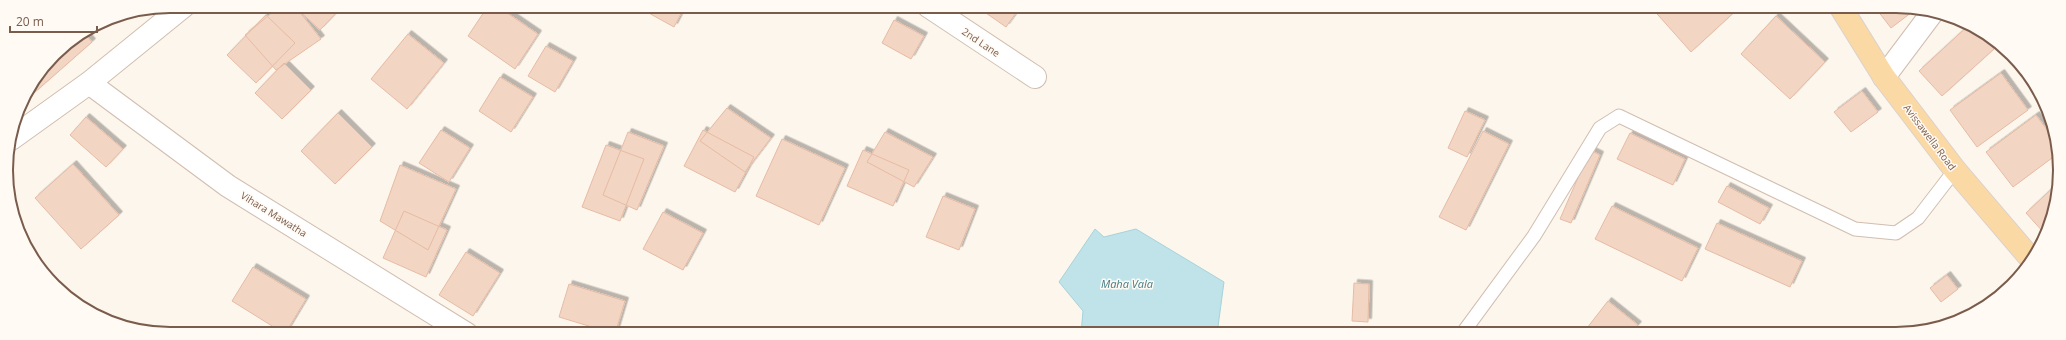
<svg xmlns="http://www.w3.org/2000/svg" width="2066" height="340" viewBox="0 0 2066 340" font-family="'Open Sans',sans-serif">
	<defs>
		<filter id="shadow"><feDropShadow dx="3.5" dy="-3.5" stdDeviation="0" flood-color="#0004"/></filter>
	</defs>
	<rect width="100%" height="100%" fill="#fdf6ec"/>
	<!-- water -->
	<path fill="#bfe3e8" stroke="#a5d3da" d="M1095 229 1104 237 1136 229 1224 282 1217 334H1081L1083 311 1059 282Z"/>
	<!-- building -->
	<path fill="#f3d5c3" stroke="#e6bba3" filter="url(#shadow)" d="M280 6H295L321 39 276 70 245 35Z
		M294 6H343L320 30Z
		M488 6H497L538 34 515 69 468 36Z
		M636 6H685L674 27Z
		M976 6H1021L1006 27Z
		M1650 6H1741L1691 52Z
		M1874 6H1907L1916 9 1891 28Z
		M266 15 295 43 256 83 227 55Z
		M1776 16 1825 62 1790 99 1741 54Z
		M894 20 924 36 911 59 882 43Z
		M1970 24 1994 49 1942 96 1919 71Z
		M85 34 92 42 34 93 31 89 54 54Z
		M408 34 444 63 407 109 371 79Z
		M546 46 573 61 555 92 528 76Z
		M284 63 311 90 282 119 255 93Z
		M2001 73 2028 110 1977 147 1950 110Z
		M500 77 533 97 511 132 479 111Z
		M1862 91 1878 112 1851 132 1834 112Z
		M727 108 771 138 745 172 700 141Z
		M1465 111 1485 120 1467 157 1448 148Z
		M338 113 372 147 335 184 301 151Z
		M2036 115 2054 139 2056 155 2013 187 1986 152Z
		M86 117 123 149 106 167 70 135Z
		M441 130 470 148 449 182 419 163Z
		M703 130 754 157 735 192 684 166Z
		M1483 131 1509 144 1466 230 1439 217Z
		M628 132 664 146 637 210 603 195Z
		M885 132 933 157 914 187 867 162Z
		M1630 133 1685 159 1673 185 1617 159Z
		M782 139 845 168 819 225 756 196Z
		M606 145 644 159 620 221 582 207Z
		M863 150 909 170 893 206 847 186Z
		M1590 150 1600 155 1571 223 1560 219Z
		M73 164 119 215 81 249 35 198Z
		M400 165 456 189 428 250 380 221Z
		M2059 182 2045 234 2026 213Z
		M1727 186 1769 208 1760 224 1718 202Z
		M943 196 975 209 959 250 926 237Z
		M1612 206 1698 248 1682 281 1595 239Z
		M404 211 447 230 426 277 383 258Z
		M663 212 703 233 683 270 643 249Z
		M1717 223 1802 261 1790 287 1705 249Z
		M466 252 500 273 473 316 439 295Z
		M253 267 306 299 285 334 232 301Z
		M1947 275 1958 289 1941 302 1930 288Z
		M1354 283 1369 284 1368 322 1352 321Z
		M569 284 625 301 615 334 559 317Z
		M1608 301 1638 325 1630 334H1595L1587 328Z"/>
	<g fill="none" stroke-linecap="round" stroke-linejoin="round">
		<!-- lane casing -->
		<g stroke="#d1beb0" stroke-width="15">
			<path id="lane" d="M1462 334 1534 236 1600 128 1619 116 1855 229 1896 233 1918 218 1955 170"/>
		</g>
		<!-- street casing -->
		<g stroke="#d1beb0" stroke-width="24">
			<path id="street" d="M928 6 1035 77
				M1884 77 1932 13
				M89 83 228 186 467 334
				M11 139 89 83 184 6"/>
		</g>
		<!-- primary casing -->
		<g stroke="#dad1cd" stroke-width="24">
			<path id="primary" d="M1840 6 1884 77 1955 170 2031 259"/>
		</g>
		<!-- lane -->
		<use href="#lane" stroke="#fff" stroke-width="13"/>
		<!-- street -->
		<use href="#street" stroke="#fff" stroke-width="22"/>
		<!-- primary -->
		<use href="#primary" stroke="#fbd9a5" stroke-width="22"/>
	</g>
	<g text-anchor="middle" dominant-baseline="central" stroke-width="3" stroke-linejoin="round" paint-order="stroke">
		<!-- street labels -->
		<g font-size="10" fill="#7a5c4d" stroke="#fffaf3">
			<text transform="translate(981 42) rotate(34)">2nd Lane</text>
			<text transform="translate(1930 137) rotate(53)">Avissawella Road</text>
			<text transform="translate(274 214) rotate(32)">Vihara Mawatha</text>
		</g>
		<!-- water labels -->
		<g font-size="11" font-style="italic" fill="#437c86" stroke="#fffaf3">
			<text x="1127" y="283">Maha Vala</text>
		</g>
	</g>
	<!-- crop -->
	<path d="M0 0H2066V340H0ZM170 13H1896A157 157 0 0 1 2053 170V170A157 157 0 0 1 1896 327H170A157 157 0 0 1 13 170V170A157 157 0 0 1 170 13Z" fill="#fffaf3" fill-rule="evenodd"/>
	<path fill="none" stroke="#7a5c4d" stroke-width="2" d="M170 13H1896A157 157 0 0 1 2053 170V170A157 157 0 0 1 1896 327H170A157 157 0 0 1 13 170V170A157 157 0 0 1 170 13Z"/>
	<!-- scale -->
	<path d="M10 26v6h87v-6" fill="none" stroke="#7a5c4d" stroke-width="2"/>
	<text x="16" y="26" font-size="12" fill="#7a5c4d" stroke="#fffaf3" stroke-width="3" paint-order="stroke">20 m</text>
</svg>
